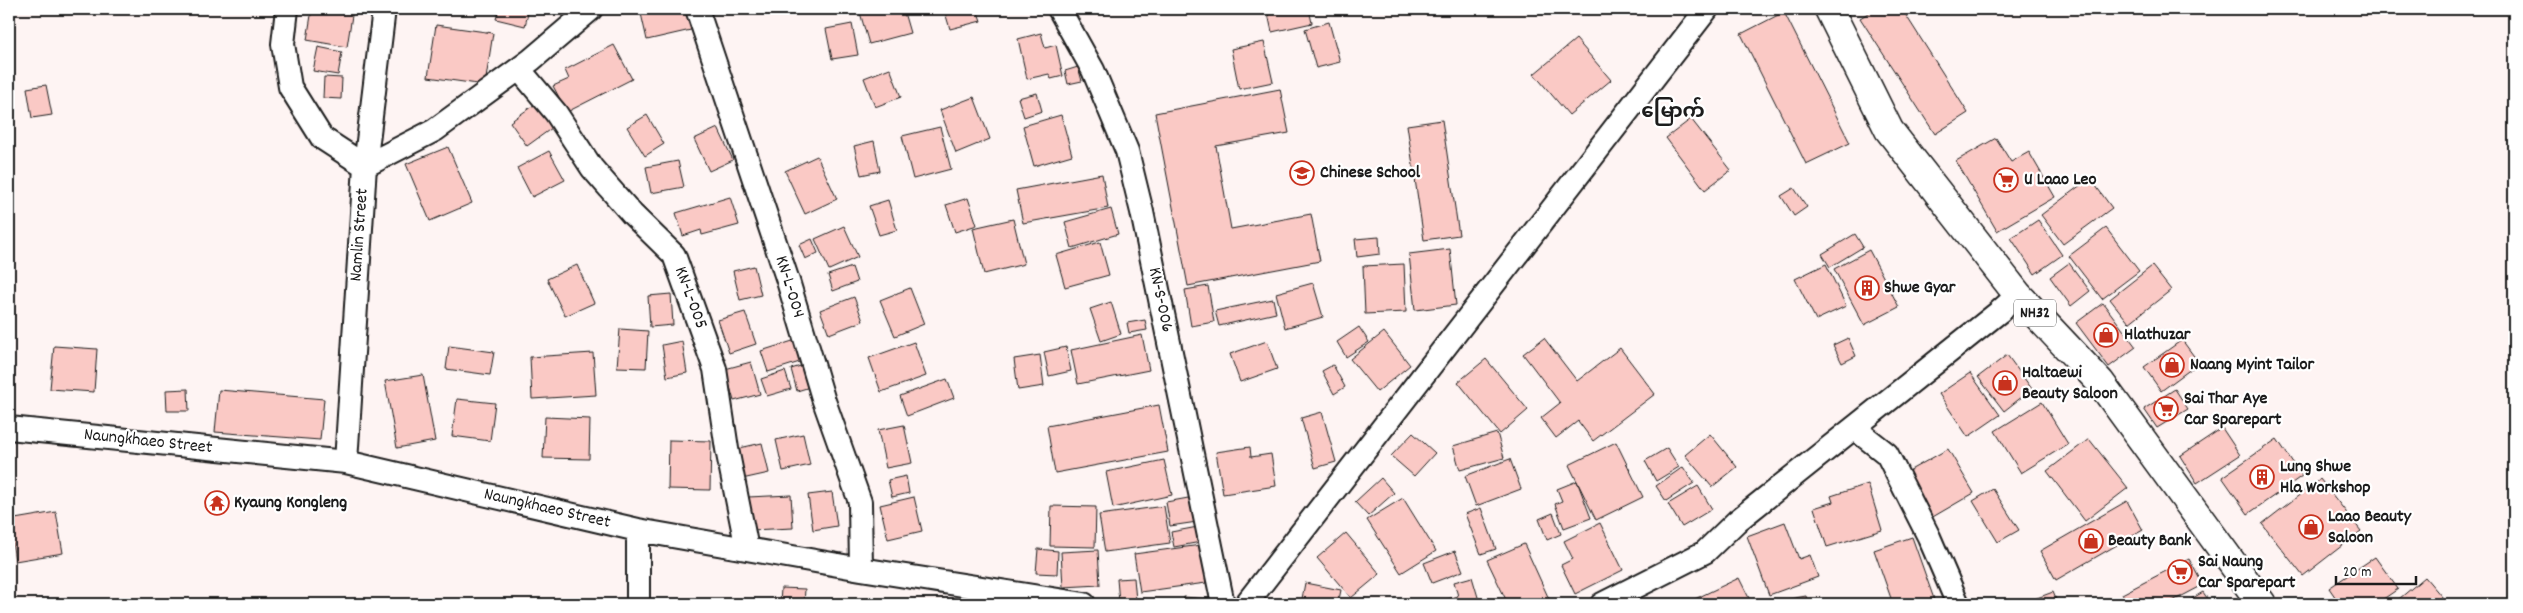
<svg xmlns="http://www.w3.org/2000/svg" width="2523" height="613" viewBox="0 0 2523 613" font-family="Dekko,'Noto Sans Myanmar',sans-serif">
	<rect width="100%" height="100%" fill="#fef4f3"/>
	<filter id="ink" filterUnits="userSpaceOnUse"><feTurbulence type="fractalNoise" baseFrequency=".02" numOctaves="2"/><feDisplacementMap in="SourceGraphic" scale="10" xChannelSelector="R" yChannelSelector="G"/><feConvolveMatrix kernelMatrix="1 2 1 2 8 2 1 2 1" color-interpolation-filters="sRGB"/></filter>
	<g filter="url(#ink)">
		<!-- building -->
		<path fill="#fac9c5" stroke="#1c1c1c" d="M312 9H353L347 47 307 40Z
			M499 9H529L525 26 496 19Z
			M640 9H690L695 29 647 40Z
			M859 9H903L910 33 869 44Z
			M944 9H977L981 21 950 29Z
			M1267 9H1309L1312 23 1272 32Z
			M1875 9H1902L1968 113 1935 134 1860 18Z
			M1784 12 1850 143 1806 164 1741 34Z
			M1329 22 1340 62 1316 68 1305 29Z
			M852 24 858 55 832 59 826 29Z
			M436 25 493 33 485 85 428 77Z
			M1041 33 1045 48 1056 45 1063 76 1051 79 1049 74 1027 79 1018 39Z
			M1576 39 1611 80 1569 115 1534 74Z
			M1264 42 1273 82 1239 89 1231 49Z
			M614 45 632 79 567 112 553 86 569 79 565 70Z
			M318 47 342 52 338 75 313 71Z
			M1078 67 1082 81 1068 84 1065 71Z
			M890 68 901 97 875 107 864 78Z
			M324 77 342 78 341 99 323 98Z
			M46 85 52 115 32 118 27 88Z
			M1280 89 1289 133 1216 146 1231 229 1311 214 1320 261 1188 286 1155 113Z
			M1037 93 1042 111 1024 117 1018 98Z
			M974 97 990 139 956 153 940 110Z
			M535 104 552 128 527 146 510 122Z
			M647 115 664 144 645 156 627 127Z
			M1061 115 1072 155 1034 166 1023 126Z
			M1691 119 1731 170 1705 190 1666 138Z
			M1442 120 1459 235 1424 240 1407 125Z
			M940 127 951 169 913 179 902 136Z
			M718 128 733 160 709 171 694 139Z
			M1996 138 2011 162 2029 152 2055 197 1997 231 1956 161Z
			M874 141 880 171 861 175 854 146Z
			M448 147 472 203 430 221 406 164Z
			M549 151 565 180 532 197 517 168Z
			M817 156 837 199 805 214 785 171Z
			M678 161 684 187 651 193 646 167Z
			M1102 174 1108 208 1023 223 1016 190Z
			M2090 178 2112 208 2063 244 2041 215Z
			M1794 188 1807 207 1794 216 1781 196Z
			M730 197 739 225 702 235 701 230 683 236 676 213Z
			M968 198 977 225 955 232 946 205Z
			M888 200 897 230 879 235 869 206Z
			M1111 209 1118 234 1072 248 1065 222Z
			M1013 219 1024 264 984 274 973 228Z
			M2038 220 2062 255 2035 274 2011 238Z
			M844 226 858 257 829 270 815 239Z
			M2106 228 2139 271 2102 299 2069 256Z
			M1855 234 1863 247 1830 267 1822 254Z
			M1379 237 1380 254 1357 257 1355 239Z
			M812 239 818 253 805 259 799 245Z
			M1100 242 1109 275 1065 287 1056 255Z
			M1450 249 1456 305 1415 310 1409 254Z
			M1869 250 1899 307 1864 325 1834 269Z
			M2069 263 2090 291 2071 306 2050 277Z
			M1404 264 1406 312 1365 314 1363 266Z
			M1826 264 1846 306 1816 320 1795 279Z
			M577 265 594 303 565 316 547 279Z
			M754 266 761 295 740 300 733 271Z
			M2152 266 2171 290 2129 323 2110 299Z
			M852 267 857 282 833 291 828 275Z
			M1313 283 1323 317 1285 328 1276 293Z
			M1208 286 1214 322 1191 326 1185 290Z
			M910 288 924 324 895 336 880 300Z
			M671 294 673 325 650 327 648 296Z
			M854 297 863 321 829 334 820 310Z
			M1273 299 1276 313 1219 326 1215 311Z
			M1111 302 1121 334 1101 341 1090 309Z
			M2103 303 2136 347 2109 367 2076 323Z
			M745 312 756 344 729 353 718 320Z
			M1145 320 1147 330 1129 333 1127 323Z
			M1359 327 1369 342 1346 357 1337 342Z
			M620 329 648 331 646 368 617 367Z
			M1384 332 1410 365 1377 392 1350 359Z
			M1142 335 1149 370 1078 384 1071 350Z
			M1544 338 1577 381 1620 348 1655 394 1593 441 1578 421 1556 438 1541 418 1560 403 1523 354Z
			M1848 338 1856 356 1842 363 1833 345Z
			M799 339 806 360 768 372 761 351Z
			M2182 340 2199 363 2161 391 2144 367Z
			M682 341 687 373 667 377 662 345Z
			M1267 341 1277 369 1240 382 1230 354Z
			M914 342 926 376 881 392 869 358Z
			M54 346 97 349 94 392 50 389Z
			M449 346 494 352 490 375 446 369Z
			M1066 347 1071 371 1049 376 1044 352Z
			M593 353 596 395 532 399 530 357Z
			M1040 355 1044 386 1018 390 1014 359Z
			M2007 355 2032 389 2004 411 1978 377Z
			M1486 359 1528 410 1500 434 1458 382Z
			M751 362 760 394 734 401 725 369Z
			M807 364 813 386 797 391 791 369Z
			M1333 365 1345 387 1334 394 1322 371Z
			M785 371 791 389 767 396 761 379Z
			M1970 373 2000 415 1968 437 1939 394Z
			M423 375 435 441 397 448 385 381Z
			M947 379 954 398 907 416 900 396Z
			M188 389 189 411H167L166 390Z
			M2175 389 2188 409 2157 428 2144 409Z
			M219 390 324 399 320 440 215 432Z
			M457 399 495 403 490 441 452 436Z
			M2042 402 2068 444 2021 473 1995 431Z
			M1159 405 1168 452 1055 473 1047 426Z
			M1322 412 1336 462 1315 468 1301 418Z
			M545 417 590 419 589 459 543 458Z
			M904 425 912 463 886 468 878 430Z
			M2222 428 2240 455 2197 483 2180 456Z
			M1413 433 1435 453 1414 476 1391 456Z
			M1497 433 1504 458 1460 470 1453 446Z
			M803 434 810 465 783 471 776 440Z
			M1710 434 1737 467 1712 487 1685 455Z
			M2089 439 2128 488 2085 521 2047 471Z
			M2277 439 2302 476 2248 514 2222 477Z
			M669 440 711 441 710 490 668 489Z
			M1616 442 1643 497 1596 520 1569 465Z
			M762 443 769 473 742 479 735 449Z
			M1250 447 1251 457 1271 454 1276 486 1223 494 1216 452Z
			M1667 448 1679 467 1656 481 1645 461Z
			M1948 449 1974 493 1931 518 1905 473Z
			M1510 459 1521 489 1476 506 1465 476Z
			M1164 460 1172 495 1113 508 1106 472Z
			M1683 467 1694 483 1666 501 1656 486Z
			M906 476 909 493 892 497 888 480Z
			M1381 478 1394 493 1368 516 1355 502Z
			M2320 479 2361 531 2303 576 2262 524Z
			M1577 481 1591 518 1564 528 1555 504 1562 501 1557 489Z
			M1868 484 1882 530 1827 547 1814 508 1833 502 1831 496Z
			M1698 486 1712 509 1682 527 1668 504Z
			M1993 489 2019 530 1998 542 1973 501Z
			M832 492 837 526 813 530 808 495Z
			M791 495 793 528 751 530 748 497Z
			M914 497 922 531 888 539 880 505Z
			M1194 497 1197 522 1170 526 1166 502Z
			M1403 498 1436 551 1401 573 1367 520Z
			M2127 501 2143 530 2056 580 2040 551Z
			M1051 506 1096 507 1095 547 1050 546Z
			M1164 506 1170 543 1105 552 1099 515Z
			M1481 508 1496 549 1481 554 1465 514Z
			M56 512 63 553 15 561 9 520Z
			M1553 513 1561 534 1547 540 1539 519Z
			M1785 522 1799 559 1810 555 1818 577 1769 595 1747 536Z
			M1600 523 1623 570 1575 594 1561 565 1573 559 1564 541Z
			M1203 526 1206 541 1174 547 1171 532Z
			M1346 533 1380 574 1351 598 1317 558Z
			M1912 537 1934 599 1917 604H1893L1874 550Z
			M1524 544 1549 599 1537 604H1508L1487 560Z
			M1201 545 1206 583 1140 592 1134 554Z
			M1038 549 1058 551 1057 574 1036 573Z
			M1098 550 1100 585 1063 587 1061 552Z
			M1455 551 1463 571 1432 583 1424 563Z
			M2375 557 2398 589 2376 604H2340L2329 588Z
			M2189 559 2203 585 2167 604H2128L2122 594Z
			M1472 577 1480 604H1446L1445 600 1458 596 1454 582Z
			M2425 577 2448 604H2393Z
			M1134 578 1136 601 1119 602 1117 579Z
			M1739 578 1752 604H1697L1695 599Z
			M1305 583 1341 590 1338 604H1301Z
			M781 588 805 589 804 604H780Z
			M2053 592 2058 604H2030L2029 601Z
			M2203 592 2211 604H2183Z
			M1806 596 1808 604H1768V603Z
			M1184 597 1208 599V604H1184Z
			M48 602H79V604H48Z"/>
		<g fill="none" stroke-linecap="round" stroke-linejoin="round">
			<!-- street casing -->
			<g stroke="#1c1c1c" stroke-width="26">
				<path id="street" d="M287 9 283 44 290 87 322 138 365 166 435 130 531 60 591 9
					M697 9 788 281 823 398 860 502 861 569
					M1059 9 1093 70 1127 151 1142 212 1223 604
					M519 69 556 113 592 168 632 214 674 255 715 369 727 449 747 549
					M9 428 346 462 638 530 861 569 1084 604
					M1854 428 1887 454 1929 537 1958 604
					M346 462 365 166 384 9
					M638 604V530
					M1246 604 1707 9
					M1602 604 1705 552 1737 521 1999 312 2018 295"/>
			</g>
			<!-- highway casing -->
			<g stroke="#1c1c1c" stroke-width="31">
				<path id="highway" d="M1829 9 1889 130 2018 295 2100 382 2262 604"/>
			</g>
			<!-- street -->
			<use href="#street" stroke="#fff" stroke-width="22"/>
			<!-- highway -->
			<use href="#highway" stroke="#fff" stroke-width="28"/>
		</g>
	</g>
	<!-- icons -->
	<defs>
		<g id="school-ring" transform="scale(1.25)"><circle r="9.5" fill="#fff" stroke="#c8321e" stroke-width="1.5"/><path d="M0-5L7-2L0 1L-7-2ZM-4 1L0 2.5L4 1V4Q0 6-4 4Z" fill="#c8321e"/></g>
		<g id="supermarket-ring" transform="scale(1.25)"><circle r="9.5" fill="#fff" stroke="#c8321e" stroke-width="1.5"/><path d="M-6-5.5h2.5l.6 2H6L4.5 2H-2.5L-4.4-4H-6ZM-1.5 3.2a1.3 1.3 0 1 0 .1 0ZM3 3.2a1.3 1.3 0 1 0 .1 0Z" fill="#c8321e"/></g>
		<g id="building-ring" transform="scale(1.25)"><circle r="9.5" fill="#fff" stroke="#c8321e" stroke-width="1.5"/><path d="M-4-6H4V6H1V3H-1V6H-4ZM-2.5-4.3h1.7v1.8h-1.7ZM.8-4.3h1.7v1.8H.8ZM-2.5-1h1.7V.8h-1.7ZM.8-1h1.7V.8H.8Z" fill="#c8321e"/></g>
		<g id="shop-ring" transform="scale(1.25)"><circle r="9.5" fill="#fff" stroke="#c8321e" stroke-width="1.5"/><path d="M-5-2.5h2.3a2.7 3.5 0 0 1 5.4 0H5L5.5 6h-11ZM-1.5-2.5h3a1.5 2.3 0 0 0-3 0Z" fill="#c8321e"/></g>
		<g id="temple-ring" transform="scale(1.25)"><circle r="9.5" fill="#fff" stroke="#c8321e" stroke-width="1.5"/><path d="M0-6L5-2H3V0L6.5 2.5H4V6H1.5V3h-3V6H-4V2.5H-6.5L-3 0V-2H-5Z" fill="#c8321e"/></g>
	</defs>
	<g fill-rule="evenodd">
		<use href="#school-ring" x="1302" y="173"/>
		<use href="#supermarket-ring" x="2006" y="180"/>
		<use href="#building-ring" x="1867" y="288"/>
		<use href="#shop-ring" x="2106" y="335"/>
		<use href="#shop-ring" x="2172" y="365"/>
		<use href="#shop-ring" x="2005" y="383"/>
		<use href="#supermarket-ring" x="2166" y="409"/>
		<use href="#building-ring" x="2262" y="477"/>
		<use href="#temple-ring" x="217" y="503"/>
		<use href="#shop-ring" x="2311" y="527"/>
		<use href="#shop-ring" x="2091" y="541"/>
		<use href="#supermarket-ring" x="2180" y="572"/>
	</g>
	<g text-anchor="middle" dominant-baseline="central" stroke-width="4.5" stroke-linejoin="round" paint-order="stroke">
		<!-- shield labels -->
		<rect fill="#fff" stroke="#606060" stroke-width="1" x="2014" y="299.5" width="42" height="27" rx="4"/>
		<g font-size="16" font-weight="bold" fill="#1c1c1c">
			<text x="2035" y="313">NH32</text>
		</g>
		<!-- poi labels -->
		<g font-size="18" font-weight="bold" fill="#1c1c1c" stroke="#fff" text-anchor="start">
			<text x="1320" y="173">Chinese School</text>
			<text x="2024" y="180">U Laao Leo</text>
			<text x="1884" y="288">Shwe Gyar</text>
			<text x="2124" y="335">Hlathuzar</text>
			<text x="2190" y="365">Naang Myint Tailor</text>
			<text x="2022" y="373">Haltaewi<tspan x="2022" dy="21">Beauty Saloon</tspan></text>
			<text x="2184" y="399">Sai Thar Aye<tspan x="2184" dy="21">Car Sparepart</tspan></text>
			<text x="2280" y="467">Lung Shwe<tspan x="2280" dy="21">Hla Workshop</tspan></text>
			<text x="234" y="503">Kyaung Kongleng</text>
			<text x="2328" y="517">Laao Beauty<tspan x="2328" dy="21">Saloon</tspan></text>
			<text x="2108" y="541">Beauty Bank</text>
			<text x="2198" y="562">Sai Naung<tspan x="2198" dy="21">Car Sparepart</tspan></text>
		</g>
		<!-- street labels -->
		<g font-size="18" fill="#1c1c1c" stroke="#fff">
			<text transform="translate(360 235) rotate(-86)">Namlin Street</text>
			<text transform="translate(789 287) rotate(73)">KN-L-004</text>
			<text transform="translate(690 298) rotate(70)">KN-L-005</text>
			<text transform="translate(1160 300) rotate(78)">KN-S-006</text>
			<text transform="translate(148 442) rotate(6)">Naungkhaeo Street</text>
			<text transform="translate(547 509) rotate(13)">Naungkhaeo Street</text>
		</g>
		<!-- quarter labels -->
		<g font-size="20" font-weight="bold" fill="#1c1c1c" stroke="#fff">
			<text x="1673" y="113">မြောက်</text>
		</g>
	</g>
	<!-- margin -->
	<rect width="2523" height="613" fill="none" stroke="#fff" stroke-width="30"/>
	<rect x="15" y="15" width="2493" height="583" fill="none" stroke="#1c1c1c" stroke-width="2" filter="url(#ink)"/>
	<!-- scale -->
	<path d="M2336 576v8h80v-8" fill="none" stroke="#1c1c1c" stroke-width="2.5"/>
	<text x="2343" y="576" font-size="15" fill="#1c1c1c" stroke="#ffffff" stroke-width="4" paint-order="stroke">20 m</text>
</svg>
